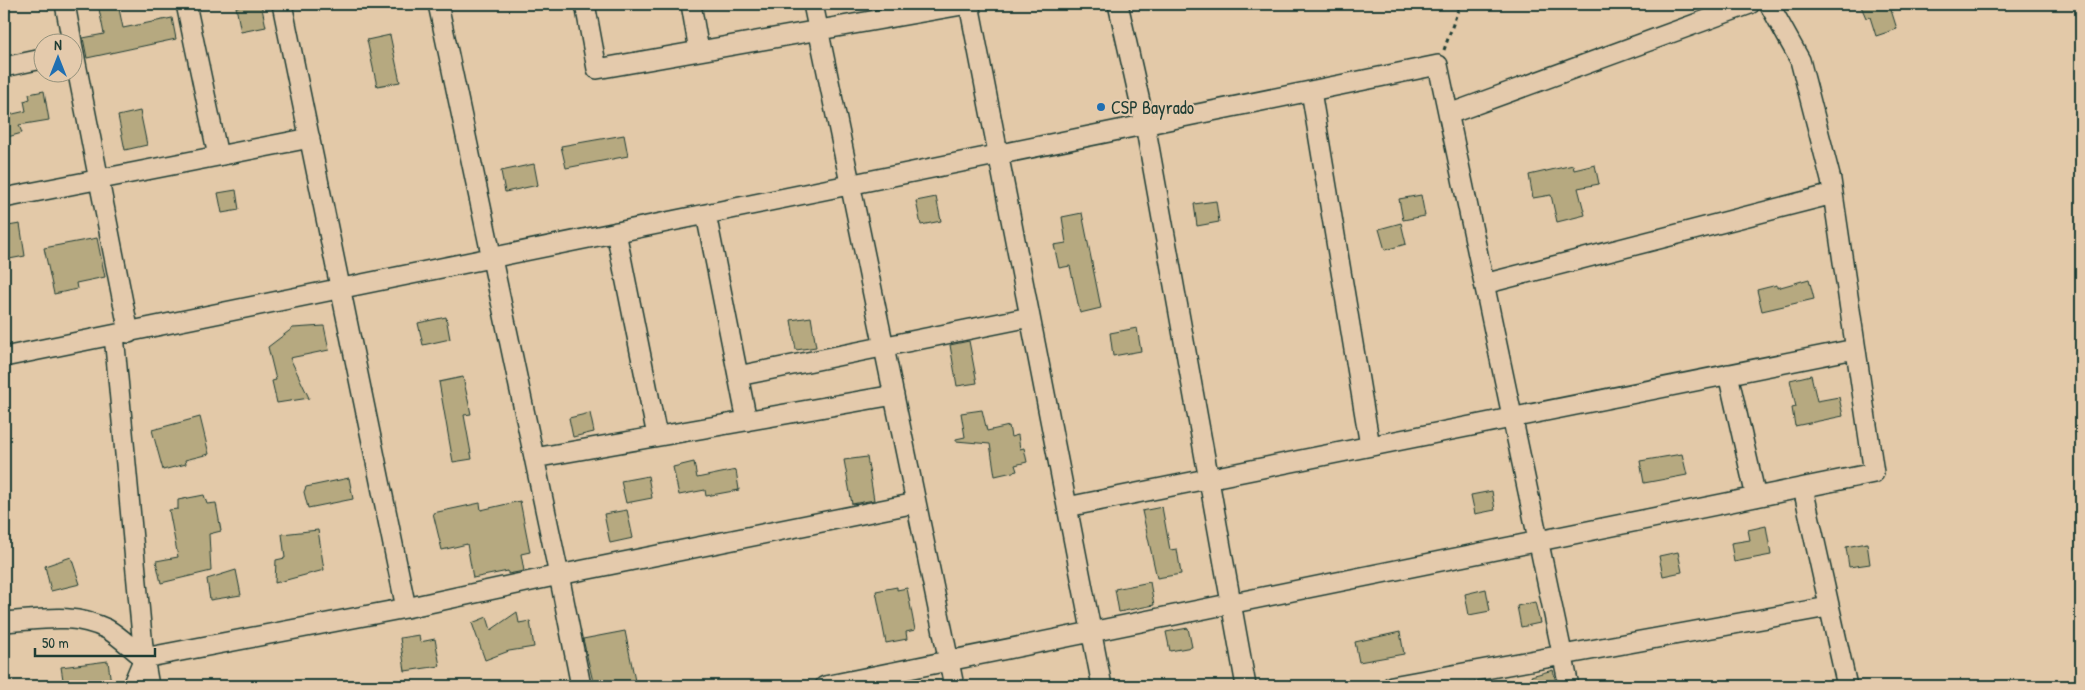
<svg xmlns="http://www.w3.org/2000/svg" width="2085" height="690" viewBox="0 0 2085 690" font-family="'Patrick Hand',sans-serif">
	<rect width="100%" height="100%" fill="#e3c9a8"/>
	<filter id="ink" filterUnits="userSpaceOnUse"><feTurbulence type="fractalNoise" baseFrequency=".02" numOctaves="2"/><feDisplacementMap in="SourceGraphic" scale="10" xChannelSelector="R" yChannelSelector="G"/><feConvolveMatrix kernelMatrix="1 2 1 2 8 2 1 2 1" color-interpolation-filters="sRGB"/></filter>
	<g filter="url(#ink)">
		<!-- building -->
		<path fill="#b6a980" stroke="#1f3d34" d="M98 4H118L123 28 172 18 176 39 87 58 83 38 104 34Z
			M253 4H261L266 27 241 32 236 7Z
			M1860 4H1902V6L1891 10 1897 29 1876 36 1870 17 1866 18Z
			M390 35 400 82 377 86 367 40Z
			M44 91 49 120 19 125 22 133 4 138V116L26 111 24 101 30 99 29 94Z
			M140 111 147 145 125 150 118 116Z
			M624 135 628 156 566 168 561 146Z
			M534 164 538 185 505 192 501 171Z
			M1573 165 1574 170 1595 165 1599 184 1578 188 1585 215 1557 222 1551 195 1533 198 1529 175Z
			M236 190 239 210 222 213 218 193Z
			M1421 195 1425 216 1403 220 1399 199Z
			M936 197 941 221 921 225 916 201Z
			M1216 201 1219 222 1197 226 1194 204Z
			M1082 213 1101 308 1080 313 1070 266 1059 268 1054 245 1066 243 1062 217Z
			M1401 223 1406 244 1385 250 1379 229Z
			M20 224 25 256 4 260V235H9L8 226Z
			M97 238 105 277 76 283 77 289 54 294 44 248Z
			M1809 279 1814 299 1762 311 1757 290 1777 285V288Z
			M446 317 450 339 423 345 418 323Z
			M811 317 816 347 796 350 791 320Z
			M324 326 329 350 290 358 309 398 277 403 272 381 276 380 268 347 293 328Z
			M1137 328 1141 351 1113 356 1110 333Z
			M969 341 977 383 957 386 950 345Z
			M1811 375 1817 401 1839 397 1843 416 1795 426 1792 408 1796 407 1790 380Z
			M463 377 471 414 464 415 472 459 453 462 439 382Z
			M982 410 987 431 1009 426 1011 437 1018 435 1020 449 1024 448 1027 462 1015 465 1017 471 995 476 990 444 956 441V439L965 437 961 413Z
			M590 413 594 432 573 437 569 418Z
			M200 417 209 454 185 460 186 464 163 470 152 430Z
			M1682 454 1687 475 1644 483 1640 461Z
			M867 457 874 500 852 504 844 460Z
			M694 462 697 478 736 470 739 490 706 496 705 490 679 495 673 467Z
			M648 476 652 498 626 503 621 481Z
			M349 478 353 499 308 508 304 492 306 487Z
			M1492 491 1495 510 1475 514 1471 495Z
			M204 495 207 504 216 503 221 531 209 534 211 571 161 583 156 561 178 557 169 510 178 509V500Z
			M520 501 530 552 521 554 524 571 508 574V571L473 578 467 544 442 550 433 513 480 503 481 510Z
			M1162 507 1170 550 1177 549 1181 574 1157 578 1142 511Z
			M627 510 633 538 610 543 604 514Z
			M1766 526 1771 555 1734 562 1731 543 1750 540 1748 530Z
			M318 530 324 570 275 583 276 560 285 558 282 534Z
			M1867 543 1870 564 1849 567 1846 547Z
			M1678 552 1682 572 1663 576 1659 556Z
			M71 557 80 584 51 591 45 566Z
			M236 570 241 595 210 600 207 579Z
			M1150 582 1154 605 1119 612 1115 589Z
			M897 587V590L907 588 915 630 906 632 907 639 886 643 876 591Z
			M1486 589 1490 611 1469 615 1465 594Z
			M1535 602 1540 623 1521 627 1517 606Z
			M517 612 519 623 530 621 534 647 509 651 485 660 472 623 487 617 491 630Z
			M1188 628 1192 647 1170 651 1166 632Z
			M625 631 636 686H594L583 639Z
			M1400 632 1404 654 1359 662 1355 642Z
			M419 635 420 642 435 639 440 666 405 671 400 638Z
			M108 661 111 684 64 686 61 667Z
			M1553 670 1556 682 1534 686 1531 676Z"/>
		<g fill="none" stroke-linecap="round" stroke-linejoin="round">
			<!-- minor casing -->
			<g stroke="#1f3d34" stroke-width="22">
				<path id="minor" d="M65 4 72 42
					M186 4 218 156
					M282 4 406 608
					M438 4 559 575 581 686
					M585 4 597 69 968 4
					M691 4 699 51
					M813 4 954 686
					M969 4 1102 686
					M1118 4 1145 124 1246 686
					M72 43 129 333
					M4 67 42 59
					M1311 91 1370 446
					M1449 114 1750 4
					M4 198 310 138
					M706 214 747 421
					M616 232 657 436
					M1484 284 1833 194
					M114 335 144 658 149 686
					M4 357 1438 65 1569 686
					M1728 374 1756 497
					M738 376 1030 317
					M534 458 894 395
					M1803 488 1847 686
					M1067 507 1855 349
					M4 622C41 620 72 612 107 629 120 636 132 649 144 658L406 608 559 575 916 503
					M132 686 144 658
					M825 686 1874 473 1831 180 1800 60 1769 4
					M1392 686 1828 607"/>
			</g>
			<!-- path -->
			<path stroke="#1f3d34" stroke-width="3" stroke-dasharray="4 4" stroke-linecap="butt" d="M1444 50 1460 4"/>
			<!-- minor -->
			<use href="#minor" stroke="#e4caac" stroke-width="19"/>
		</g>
	</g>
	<!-- markers -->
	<circle fill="#1f6fb2" stroke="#e4caac" stroke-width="2" cx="1101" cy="107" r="5"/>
	<g text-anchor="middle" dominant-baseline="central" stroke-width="4.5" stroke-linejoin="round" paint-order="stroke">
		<!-- poi labels -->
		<g font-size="18" fill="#1f3d34" stroke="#e4caac" text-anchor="start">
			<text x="1111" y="107">CSP Bayrado</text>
		</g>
	</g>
	<!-- margin -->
	<rect width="2085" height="690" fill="none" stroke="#e4caac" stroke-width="20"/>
	<rect x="10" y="10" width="2065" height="670" fill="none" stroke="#1f3d34" stroke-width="2" filter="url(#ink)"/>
	<!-- north arrow -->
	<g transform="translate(58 58)"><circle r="24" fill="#e4caac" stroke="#95927c"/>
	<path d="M0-4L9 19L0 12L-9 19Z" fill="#1f6fb2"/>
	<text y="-8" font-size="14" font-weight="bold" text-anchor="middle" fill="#1f3d34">N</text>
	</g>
	<!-- scale -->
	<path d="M35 648v8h120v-8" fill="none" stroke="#1f3d34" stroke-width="2.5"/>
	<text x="42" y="648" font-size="15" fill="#1f3d34" stroke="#e4caac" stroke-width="4" paint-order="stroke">50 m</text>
</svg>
